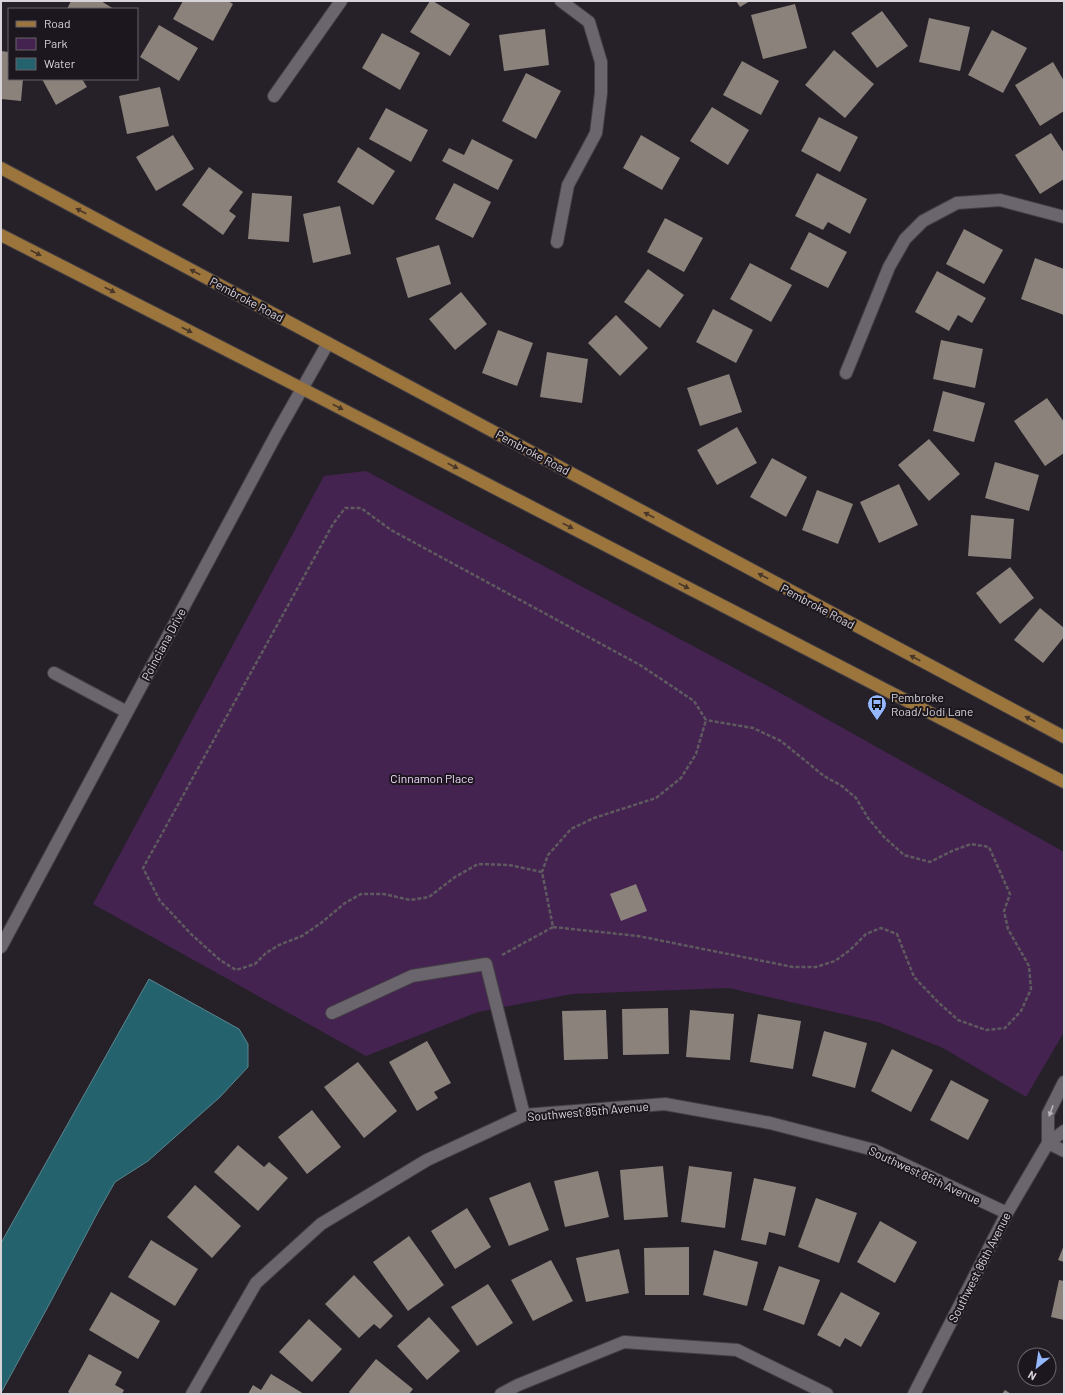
<svg xmlns="http://www.w3.org/2000/svg" width="1065" height="1395" viewBox="0 0 1065 1395" font-family="Barlow,sans-serif">
	<rect width="100%" height="100%" fill="#262128"/>
	<!-- green -->
	<path fill="#442350" d="M366 471 775 690 1064 852V1032L1026 1097 943 1048 878 1022 729 988 572 994 478 1012 366 1056 93 904 324 476Z"/>
	<!-- water -->
	<path fill="#24636e" stroke="#5a858e" d="M149 979 239 1029 248 1044V1067L220 1097 148 1161 115 1182 98 1212 51 1301 1 1393V1243Z"/>
	<!-- building -->
	<path fill="#8b827b" d="M71 1H101L114 9H67Z
		M183 1H228L233 4 213 41 173 19Z
		M430 1H433L470 24 450 56 410 32Z
		M736 1H750L740 7Z
		M795 4 807 48 763 59 751 15Z
		M882 11 908 46 877 68 851 33Z
		M929 18 970 27 960 71 919 62Z
		M159 25 198 48 179 81 140 57Z
		M545 29 549 65 504 71 499 35Z
		M992 30 1027 48 1003 93 968 75Z
		M382 33 420 53 400 90 362 68Z
		M834 50 874 84 845 118 805 85Z
		M1 51 9 52V79H23L21 101 1 99Z
		M742 61 779 81 761 115 723 95Z
		M1053 62 1064 81V111L1040 126 1015 85Z
		M526 73 561 91 536 139 502 121Z
		M42 79H82L87 87 56 105Z
		M160 87 169 126 127 134 119 96Z
		M712 107 749 130 728 165 690 141Z
		M386 108 428 130 411 162 369 139Z
		M819 117 858 137 840 172 801 151Z
		M1051 133 1064 153V179L1040 194 1015 155Z
		M173 135 194 169 156 191 136 157Z
		M641 135 680 158 662 190 623 168Z
		M472 139 513 160 498 190 442 161 449 148 464 155Z
		M358 147 395 171 373 205 337 182Z
		M209 167 243 192 229 211 236 216 223 235 182 205Z
		M817 173 867 199 850 234 828 222 823 230 795 216Z
		M454 183 491 202 473 238 435 219Z
		M252 193 292 196 289 242 248 239Z
		M340 206 351 254 313 263 303 214Z
		M665 218 703 238 684 272 647 252Z
		M964 229 1003 250 984 284 946 264Z
		M809 232 847 252 828 288 790 269Z
		M439 245 451 284 408 298 396 258Z
		M1035 258 1064 269V315L1021 299Z
		M750 263 792 285 771 322 730 299Z
		M648 269 684 295 660 328 624 302Z
		M937 271 986 298 972 323 958 315 949 331 915 312Z
		M461 292 487 324 455 350 429 319Z
		M713 309 753 330 736 363 696 342Z
		M616 315 648 348 620 376 588 343Z
		M498 330 533 343 517 386 482 373Z
		M941 340 983 349 975 388 933 379Z
		M547 352 588 359 582 403 540 397Z
		M729 374 742 412 700 426 687 388Z
		M943 391 985 403 974 442 933 431Z
		M1047 398 1064 422V453L1045 466 1014 421Z
		M737 427 757 463 717 485 697 450Z
		M929 439 960 474 929 501 898 465Z
		M772 458 807 477 786 517 750 497Z
		M995 462 1039 475 1029 511 985 498Z
		M899 484 918 525 879 543 860 502Z
		M817 490 853 504 838 544 802 530Z
		M971 515 1014 519 1011 559 968 556Z
		M1010 567 1034 598 1000 624 976 593Z
		M1040 608 1064 628V637L1043 663 1014 640Z
		M636 884 647 911 621 921 610 894Z
		M668 1008 669 1054 623 1055 622 1009Z
		M606 1010 608 1059 564 1060 562 1011Z
		M690 1010 734 1014 730 1060 686 1057Z
		M758 1014 801 1021 793 1069 750 1062Z
		M824 1031 867 1043 855 1088 812 1076Z
		M427 1041 451 1083 434 1092 438 1098 417 1111 389 1062Z
		M892 1049 933 1070 911 1112 871 1091Z
		M358 1062 397 1111 364 1138 324 1087Z
		M951 1080 989 1100 968 1140 930 1120Z
		M312 1110 341 1147 307 1174 278 1137Z
		M238 1145 264 1167 269 1162 288 1178 258 1211 214 1172Z
		M663 1166 668 1217 624 1220 620 1170Z
		M689 1166 732 1172 725 1228 681 1222Z
		M598 1171 609 1217 565 1227 554 1181Z
		M754 1178 796 1187 785 1236 769 1232 766 1245 741 1240Z
		M530 1182 549 1230 509 1246 489 1198Z
		M195 1185 241 1226 212 1258 167 1217Z
		M816 1198 857 1213 839 1263 798 1247Z
		M467 1208 491 1247 455 1269 431 1231Z
		M880 1221 917 1242 895 1283 857 1262Z
		M409 1236 444 1285 408 1311 373 1262Z
		M151 1240 198 1269 175 1306 128 1277Z
		M1064 1245V1262L1058 1260Z
		M689 1247V1295H645L644 1248Z
		M619 1249 629 1293 586 1302 576 1258Z
		M714 1250 758 1262 747 1306 703 1295Z
		M551 1260 573 1301 533 1321 511 1280Z
		M779 1266 820 1280 804 1325 763 1310Z
		M354 1275 393 1316 380 1329 374 1324 359 1338 325 1304Z
		M1059 1280 1064 1281V1320L1051 1317Z
		M488 1284 513 1323 477 1346 451 1307Z
		M111 1292 160 1321 138 1359 89 1330Z
		M841 1292 880 1313 861 1347 845 1338 840 1347 817 1335Z
		M429 1317 460 1351 427 1380 397 1346Z
		M309 1319 342 1349 312 1382 279 1352Z
		M89 1354 122 1372 115 1385 124 1390 122 1394H71L68 1392Z
		M376 1359 413 1389 409 1394H351L349 1392Z
		M271 1374 304 1394H248L253 1385 261 1390Z
		M1005 1390 1011 1394H1002Z"/>
	<g fill="none" stroke-linecap="round" stroke-linejoin="round">
		<!-- minor casing -->
		<g stroke="#433f44" stroke-width="14">
			<path id="minor" d="M274 96 341 1
				M557 242 568 185 596 133 601 93V62L589 22 561 1
				M846 373 889 267 905 239 923 221 957 203 1000 200 1064 217
				M54 673 127 712
				M1 947 277 433 328 343
				M332 1013 412 976 486 964 524 1115
				M1048 1143V1114L1064 1082
				M1048 1143 1064 1151
				M192 1394 256 1283 321 1224 427 1160 524 1115 665 1104 770 1123 874 1150 975 1198 1007 1213
				M501 1394 518 1385 624 1342 737 1350 827 1394
				M914 1394 1007 1213 1048 1143 1064 1131"/>
		</g>
		<!-- major casing -->
		<g stroke="#433f44" stroke-width="14">
			<path id="major" d="M1 168 1064 737
				M1 235 303 389 1064 782"/>
		</g>
		<!-- path -->
		<path stroke="#5f5a60" stroke-width="2.5" stroke-dasharray="4 2" stroke-linecap="butt" d="M553 927 638 936 793 967H816L835 961 850 950 866 934 881 928 897 934 914 977 938 1002 958 1020 986 1030 1005 1028 1021 1011 1031 989 1029 966 1008 929 1004 911 1010 894 989 847 971 844 952 851 930 862 904 855 884 837 868 818 856 798 842 786 824 776 781 741 753 728 706 720
			M502 955 553 927 542 872 509 865 478 864 455 877 429 897 410 900 384 894H361L345 903 321 923 302 936 279 945 266 953 255 964 236 970 220 960 192 935 160 901 143 868 333 524 345 508H361L391 530 640 665 694 701 706 720 696 754 681 778 656 798 594 818 571 829 548 855 542 872"/>
		<!-- minor -->
		<use href="#minor" stroke="#6b656e" stroke-width="12"/>
		<!-- major -->
		<use href="#major" stroke="#9c753d" stroke-width="12"/>
	</g>
	<!-- one-way arrows -->
	<defs><path id="oneway-solid" d="M-6-.8H1V-3.2L6.5 0L1 3.2V.8H-6Z"/></defs>
	<g fill="#493829">
		<use href="#oneway-solid" transform="translate(81 211) rotate(-152)"/>
		<use href="#oneway-solid" transform="translate(36 253) rotate(27)"/>
		<use href="#oneway-solid" transform="translate(195 272) rotate(-152)"/>
		<use href="#oneway-solid" transform="translate(110 290) rotate(27)"/>
		<use href="#oneway-solid" transform="translate(187 330) rotate(27)"/>
		<use href="#oneway-solid" transform="translate(338 407) rotate(27)"/>
		<use href="#oneway-solid" transform="translate(453 466) rotate(27)"/>
		<use href="#oneway-solid" transform="translate(649 515) rotate(-152)"/>
		<use href="#oneway-solid" transform="translate(568 526) rotate(27)"/>
		<use href="#oneway-solid" transform="translate(763 576) rotate(-152)"/>
		<use href="#oneway-solid" transform="translate(684 586) rotate(27)"/>
		<use href="#oneway-solid" transform="translate(915 658) rotate(-152)"/>
		<use href="#oneway-solid" transform="translate(1030 719) rotate(-152)"/>
	</g>
	<use fill="#b7b3b9" href="#oneway-solid" transform="translate(1051 1111) rotate(110)"/>
	<!-- icons -->
	<defs>
		<g id="bus-pin" transform="scale(1)"><path d="M0 17L-7.5 6A9.5 9.5 0 1 1 7.5 6Z" fill="#94b7fd" stroke="#1c171e"/><path d="M-5-6H5V4H4V6H2V4H-2V6H-4V4H-5ZM-3.5-4V0h7V-4ZM-3.5 1.2v1.5H-2V1.2ZM2 1.2v1.5H3.5V1.2Z" fill="#111"/></g>
	</defs>
	<g fill-rule="evenodd">
		<use href="#bus-pin" x="877" y="704"/>
	</g>
	<g text-anchor="middle" dominant-baseline="central" stroke-width="4" stroke-linejoin="round" paint-order="stroke">
		<!-- street labels -->
		<g font-size="12" fill="#d8d4d9" stroke="#1c171e">
			<text transform="translate(247 299) rotate(28)">Pembroke Road</text>
			<text transform="translate(533 452) rotate(28)">Pembroke Road</text>
			<text transform="translate(818 606) rotate(28)">Pembroke Road</text>
			<text transform="translate(163 644) rotate(-62)">Poinciana Drive</text>
			<text transform="translate(588 1111) rotate(-5)">Southwest 85th Avenue</text>
			<text transform="translate(925 1175) rotate(25)">Southwest 85th Avenue</text>
			<text transform="translate(979 1267) rotate(-63)">Southwest 86th Avenue</text>
		</g>
		<!-- poi labels -->
		<g font-size="12" fill="#d8d4d9" stroke="#1c171e" text-anchor="start">
			<text x="891" y="697">Pembroke<tspan x="891" dy="14">Road/Jodi Lane</tspan></text>
		</g>
		<!-- park labels -->
		<g font-size="12" fill="#f3d9fe" stroke="#1c171e">
			<text x="432" y="778">Cinnamon Place</text>
		</g>
	</g>
	<!-- border -->
	<rect width="1065" height="1395" fill="none" stroke="#d8d4d9" stroke-width="4"/>
	<!-- legend -->
	<rect x="8" y="8" width="130" height="72" fill="#1c171e" stroke="#676369"/>
	<rect x="16" y="21" width="20" height="6" fill="#9c753d" stroke="#676369"/>
	<text x="44" y="28" font-size="12" fill="#d8d4d9">Road</text>
	<rect x="16" y="38" width="20" height="12" fill="#442350" stroke="#676369"/>
	<text x="44" y="48" font-size="12" fill="#d8d4d9">Park</text>
	<rect x="16" y="58" width="20" height="12" fill="#24636e" stroke="#676369"/>
	<text x="44" y="68" font-size="12" fill="#d8d4d9">Water</text>
	<!-- north arrow -->
	<g transform="translate(1037 1367) rotate(210)"><circle r="19" fill="#1c171e" stroke="#676369"/>
	<path d="M0-3L7 15L0 10L-7 15Z" fill="#94b7fd"/>
	<text y="-6" font-size="11" font-weight="bold" text-anchor="middle" fill="#d8d4d9">N</text>
	</g>
</svg>
